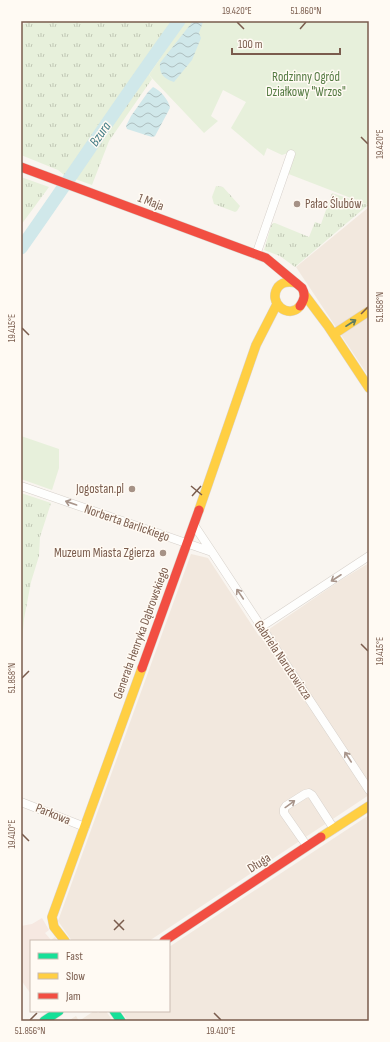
<svg xmlns="http://www.w3.org/2000/svg" width="390" height="1042" viewBox="0 0 390 1042" font-family="'Sofia Sans Condensed',sans-serif">
	<defs>
		<pattern id="grass-tufts" width="24" height="20" patternUnits="userSpaceOnUse"><rect width="24" height="20" fill="#e7f0db"/><path d="M3 7l-1-3M5 7V3M7 7l1-3M15 17l-1-3M17 17v-4M19 17l1-3" fill="none" stroke="#c0c6b4"/></pattern>
		<pattern id="water-waves" width="16" height="10" patternUnits="userSpaceOnUse"><rect width="16" height="10" fill="#d0e8ea"/><path d="M0 5q4-4 8 0t8 0" fill="none" stroke="#aebfc0"/></pattern>
	</defs>
	<rect width="100%" height="100%" fill="#f9f5f0"/>
	<!-- residential -->
	<path fill="#f2e8de" d="M369 207V377L296 267Z
		M191 554 208 558 259 636 341 580 369 563V795L149 941H72L58 921Z
		M369 815V1021H128L121 1011H169V947Z
		M94 1011H96L98 1013 101 1011H106L113 1021H68L76 1016 79 1021Z"/>
	<!-- commercial -->
	<path fill="#f6e8e1" d="M42 918 49 930 45 933 51 940 55 937 57 941H31V994L21 980V926L32 924Z"/>
	<!-- grass -->
	<path fill="url(#grass-tufts)" d="M31 21H185L149 75 152 79 109 141 92 185 64 175 58 170 21 155V25Z
		M21 177 49 187 21 225Z
		M216 186 223 187 240 206 237 211 235 212 214 204 212 197Z
		M332 193 368 205 295 267 280 256 264 250 271 226 273 223H275L309 237 315 222 321 224Z
		M21 493 51 503 40 537 39 556 31 582 24 619 21 653Z"/>
	<!-- garden -->
	<path fill="#e7f0db" d="M185 21H369V205L286 173 288 153 282 155 267 148 264 156 231 128 246 102 223 90 211 116 218 121 204 133 149 75Z
		M21 436 59 449V468L52 490 21 479Z"/>
	<!-- water -->
	<path fill="url(#water-waves)" d="M193 21 203 22 199 33 201 38 192 60 174 82C164 79 159 74 160 63Z
		M153 87C160 90 169 100 170 108L155 136 152 137 127 129 126 126 131 116 148 92Z"/>
	<g fill="none" stroke-linecap="round" stroke-linejoin="round">
		<!-- river -->
		<path stroke="#d0e8ea" stroke-width="13" d="M21 248C74 173 125 95 179 21"/>
		<!-- street casing -->
		<g stroke="#d7d1cb" stroke-width="9">
			<path id="street" d="M256 255 291 154
				M21 486 212 552 369 790
				M194 525 212 552
				M261 627 369 556
				M21 802 85 827
				M307 846 284 813V809L286 806 305 794 309 793 312 795 334 829"/>
		</g>
		<!-- fast casing -->
		<g stroke="#d9d2cb" stroke-width="10">
			<path id="fast" d="M114 1011 121 1021
				M44 1021 59 1011"/>
		</g>
		<!-- slow casing -->
		<g stroke="#d9d2cb" stroke-width="10">
			<path id="slow" d="M296 283C289 281 283 281 278 287 267 303 289 320 300 306
				M304 294 328 326 369 388
				M334 334 369 311
				M199 510 256 345 277 304
				M321 837 369 806
				M65 941 54 927 52 917 142 668"/>
		</g>
		<!-- jam casing -->
		<g stroke="#d9d2cb" stroke-width="10">
			<path id="jam" d="M21 167 266 258 302 288C306 295 304 300 300 306
				M142 668 199 510
				M164 941 321 837"/>
		</g>
		<!-- street -->
		<use href="#street" stroke="#fefefd" stroke-width="8"/>
		<!-- fast -->
		<use href="#fast" stroke="#16e098" stroke-width="9"/>
		<!-- slow -->
		<use href="#slow" stroke="#ffcf43" stroke-width="9"/>
		<!-- jam -->
		<use href="#jam" stroke="#f24e42" stroke-width="9"/>
	</g>
	<!-- one-way arrows -->
	<defs><path id="oneway-shaft" d="M-6 0H5M1.5-3L5.5 0L1.5 3" fill="none" stroke-width="1.6" stroke-linecap="round" stroke-linejoin="round"/></defs>
	<use stroke="#617d60" href="#oneway-shaft" transform="translate(351 323) rotate(-33)"/>
	<g stroke="#a8958b">
		<use href="#oneway-shaft" transform="translate(71 503) rotate(-161)"/>
		<use href="#oneway-shaft" transform="translate(336 578) rotate(147)"/>
		<use href="#oneway-shaft" transform="translate(240 594) rotate(-124)"/>
		<use href="#oneway-shaft" transform="translate(348 757) rotate(-123)"/>
		<use href="#oneway-shaft" transform="translate(290 804) rotate(-36)"/>
	</g>
	<!-- ticks -->
	<path fill="none" stroke="#7a5c4d" stroke-width="1.5" d="M237 22 244 29M300 29 306 22M361 137 368 144M361 314 368 307M22 328 29 335M191 486 202 495M192 496 201 486M361 644 368 651M22 678 29 671M22 834 29 841M114 920 124 930M114 930 124 920M214 1013 221 1020M30 1020 37 1013"/>
	<!-- markers -->
	<g fill="#a69286" stroke="#fffaf3" stroke-width="1.5">
		<circle cx="297" cy="204" r="4"/>
		<circle cx="132" cy="489" r="4"/>
		<circle cx="163" cy="553" r="4"/>
	</g>
	<g text-anchor="middle" dominant-baseline="central" stroke-width="3" stroke-linejoin="round" paint-order="stroke">
		<!-- park labels -->
		<g font-size="13" fill="#537a41" stroke="#fffaf3">
			<text x="306" y="77">Rodzinny Ogród<tspan x="306" dy="15">Działkowy "Wrzos"</tspan></text>
		</g>
		<!-- street labels -->
		<g font-size="13" fill="#7a5c4d" stroke="#fffaf3">
			<text transform="translate(151 202) rotate(21)">1 Maja</text>
			<text transform="translate(127 523) rotate(19)">Norberta Barlickiego</text>
			<text transform="translate(141 633) rotate(-70)">Generała Henryka Dąbrowskiego</text>
			<text transform="translate(283 660) rotate(56)">Gabriela Narutowicza</text>
			<text transform="translate(53 814) rotate(22)">Parkowa</text>
			<text transform="translate(259 863) rotate(-33)">Długa</text>
		</g>
		<!-- poi labels -->
		<g font-size="13" fill="#7a5c4d" stroke="#fffaf3" text-anchor="end">
			<text x="305" y="204" text-anchor="start">Pałac Ślubów</text>
			<text x="124" y="489">Jogostan.pl</text>
			<text x="155" y="553">Muzeum Miasta Zgierza</text>
		</g>
		<!-- water labels -->
		<g font-size="14" font-style="italic" fill="#437c86" stroke="#fffaf3">
			<text transform="translate(100 134) rotate(-55)">Bzura</text>
		</g>
	</g>
	<!-- border -->
	<rect width="390" height="1042" fill="none" stroke="#fffaf3" stroke-width="44"/>
	<!-- legend -->
	<rect x="30" y="940" width="140" height="72" fill="#fffaf3" stroke="#cabbb1"/>
	<rect x="38" y="953" width="20" height="6" fill="#16e098" stroke="#cabbb1"/>
	<text x="66" y="960" font-size="12" fill="#7a5c4d">Fast</text>
	<rect x="38" y="973" width="20" height="6" fill="#ffcf43" stroke="#cabbb1"/>
	<text x="66" y="980" font-size="12" fill="#7a5c4d">Slow</text>
	<rect x="38" y="993" width="20" height="6" fill="#f24e42" stroke="#cabbb1"/>
	<text x="66" y="1000" font-size="12" fill="#7a5c4d">Jam</text>
	<!-- scale -->
	<path d="M232 48v6h108v-6" fill="none" stroke="#7a5c4d" stroke-width="2"/>
	<text x="238" y="48" font-size="12" fill="#7a5c4d" stroke="#fffaf3" stroke-width="3" paint-order="stroke">100 m</text>
	<rect x="22" y="22" width="346" height="998" fill="none" stroke="#7a5c4d" stroke-width="1.5"/>
	<g font-size="10" text-anchor="middle" fill="#7a5c4d">
		<text x="237" y="14">19.420°E</text>
		<text x="306" y="14">51.860°N</text>
		<text transform="translate(379 144) rotate(-90)" y="4">19.420°E</text>
		<text transform="translate(379 307) rotate(-90)" y="4">51.858°N</text>
		<text transform="translate(11 328) rotate(-90)" y="4">19.415°E</text>
		<text transform="translate(379 651) rotate(-90)" y="4">19.415°E</text>
		<text transform="translate(11 678) rotate(-90)" y="4">51.858°N</text>
		<text transform="translate(11 834) rotate(-90)" y="4">19.410°E</text>
		<text x="30" y="1034">51.856°N</text>
		<text x="221" y="1034">19.410°E</text>
	</g>
</svg>
